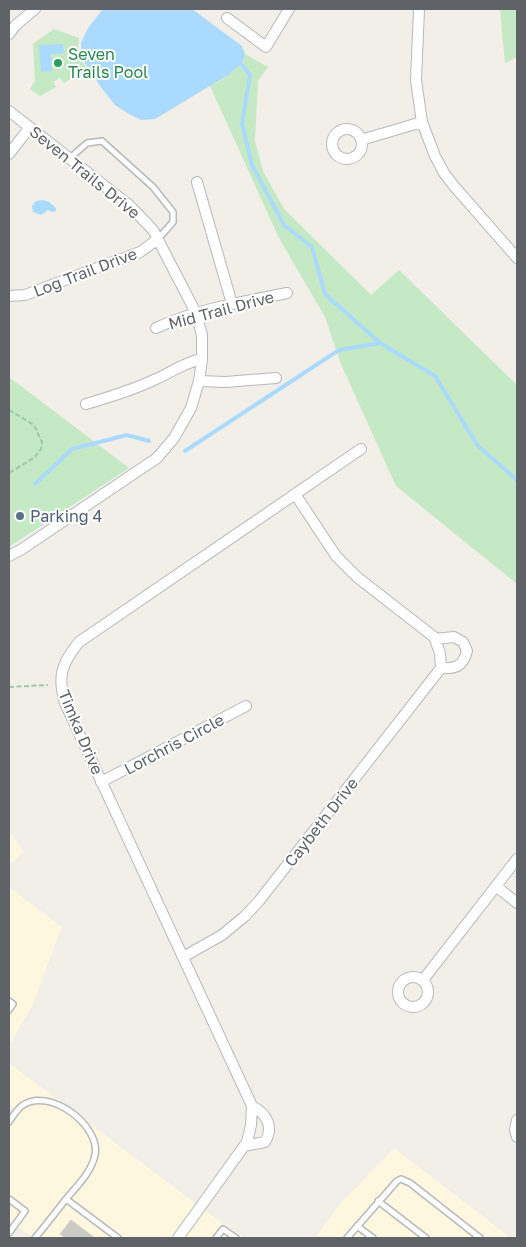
<svg xmlns="http://www.w3.org/2000/svg" width="526" height="1247" viewBox="0 0 526 1247" font-family="'Golos Text',sans-serif">
	<rect width="100%" height="100%" fill="#f1efe8"/>
	<!-- commercial -->
	<path fill="#fef7e0" d="M9 831 24 852 9 865Z
		M9 887 62 927 32 1006 9 1046Z
		M9 1063 214 1217 244 1238H33L9 1220V1117L15 1108 9 1104Z
		M394 1148 511 1238H315L340 1204Z"/>
	<!-- green -->
	<path fill="#c5e8c5" d="M500 9H517V57L505 63Z
		M54 29 79 38 78 53 87 69 64 83 60 78 53 82 56 87 40 96 30 89 35 81 33 44Z
		M245 54 268 67 258 81 255 141 263 171 284 209 371 295 399 270 517 385V584L396 486 341 364 325 317 279 238 210 86C224 78 239 70 245 54Z
		M9 377 129 468 9 547Z"/>
	<!-- water -->
	<path fill="#aadaff" d="M103 9H192L242 46 245 54 241 64 228 75 155 119 141 120 129 114 115 105 103 90 81 57V43L88 28Z
		M63 44 64 53 51 54 52 71 41 72 39 45Z
		M43 200 49 202 56 208V211L52 212 48 210 41 215 33 212 32 206 36 201Z"/>
	<g fill="none" stroke-linecap="round" stroke-linejoin="round">
		<!-- stream -->
		<path stroke="#aadaff" stroke-width="4" d="M241 64 250 75 242 123 252 165 284 225 312 247 325 294 380 343
			M185 451 339 350 380 343 435 376 478 446 517 480
			M35 484 72 449 127 435 149 441"/>
	</g>
	<!-- building -->
	<path fill="#cccac5" stroke="#d6d1c6" d="M71 1220 95 1238H66L60 1234Z"/>
	<g fill="none" stroke-linecap="round" stroke-linejoin="round">
		<!-- service casing -->
		<g stroke="#b5b8bc" stroke-width="8">
			<path id="service" d="M70 158 87 143 102 141 153 187 173 212V222L158 239
				M9 1001 13 1004 9 1010
				M9 1122C13 1116 17 1109 23 1105 50 1087 101 1126 95 1155 91 1173 77 1186 66 1199 56 1212 46 1225 35 1238
				M9 1199 25 1211 9 1233
				M66 1199 118 1238
				M378 1201 426 1238
				M357 1226 373 1238
				M216 1238 223 1229 236 1238
				M347 1238 397 1181 401 1179 410 1183 480 1238"/>
		</g>
		<!-- minor casing -->
		<g stroke="#b5b8bc" stroke-width="12">
			<path id="minor" d="M419 9 416 80 422 122 435 156 444 173 454 186 517 258
				M227 18 266 47 289 9
				M9 34 16 25 35 9
				M9 111 129 205 153 230 196 313 202 335V359L199 381 191 408 174 438 157 458 22 549 9 556
				M332 144a15 15 0 1 1 30 0a15 15 0 1 1-30 0Z
				M361 140 422 122
				M9 154 30 127
				M197 182 232 304
				M9 296 25 295 140 252 158 239
				M156 328C197 309 242 302 287 293
				M199 381 226 382 276 378
				M86 404C110 397 133 390 156 379 172 372 185 362 202 359
				M435 639 454 637 463 642 467 651C463 666 456 669 441 668
				M101 782 246 706
				M497 887 517 903
				M183 957 222 935 245 916 259 901 441 668 440 653 434 637 357 577 336 556 295 494
				M398 992a15 15 0 1 1 30 0a15 15 0 1 1-30 0Z
				M423 980 517 859
				M517 1120 515 1130 517 1137
				M244 1146 265 1142C274 1127 267 1114 252 1106
				M178 1238 247 1142 251 1125 252 1106 65 703C57 676 62 663 79 642L361 449"/>
		</g>
		<!-- path -->
		<path stroke="#9cc7a9" stroke-width="2" stroke-dasharray="5 2.5" stroke-linecap="butt" d="M9 410 34 425 42 442 41 449 35 457 9 473
			M9 687 48 685"/>
		<!-- service -->
		<use href="#service" stroke="#fff" stroke-width="5"/>
		<!-- minor -->
		<use href="#minor" stroke="#fff" stroke-width="10"/>
	</g>
	<!-- markers -->
	<circle fill="#2e9e5b" stroke="#fff" stroke-width="2" cx="58" cy="63" r="5"/>
	<circle fill="#5c6f8a" stroke="#fff" stroke-width="2" cx="20" cy="516" r="5"/>
	<g text-anchor="middle" dominant-baseline="central" stroke-width="4" stroke-linejoin="round" paint-order="stroke">
		<!-- leisure labels -->
		<g font-size="16" fill="#27864d" stroke="#fff" text-anchor="start">
			<text x="68" y="54">Seven<tspan x="68" dy="18">Trails Pool</tspan></text>
		</g>
		<!-- street labels -->
		<g font-size="16" fill="#5f6368" stroke="#fff">
			<text transform="translate(85 172) rotate(39)">Seven Trails Drive</text>
			<text transform="translate(85 272) rotate(-21)">Log Trail Drive</text>
			<text transform="translate(221 310) rotate(-15)">Mid Trail Drive</text>
			<text transform="translate(81 732) rotate(67)">Timka Drive</text>
			<text transform="translate(174 744) rotate(-28)">Lorchris Circle</text>
			<text transform="translate(321 822) rotate(-52)">Caybeth Drive</text>
		</g>
		<!-- service labels -->
		<g font-size="16" fill="#4e5e75" stroke="#fff" text-anchor="start">
			<text x="30" y="516">Parking 4</text>
		</g>
	</g>
	<!-- border -->
	<rect width="526" height="1247" fill="none" stroke="#5f6368" stroke-width="20"/>
</svg>
